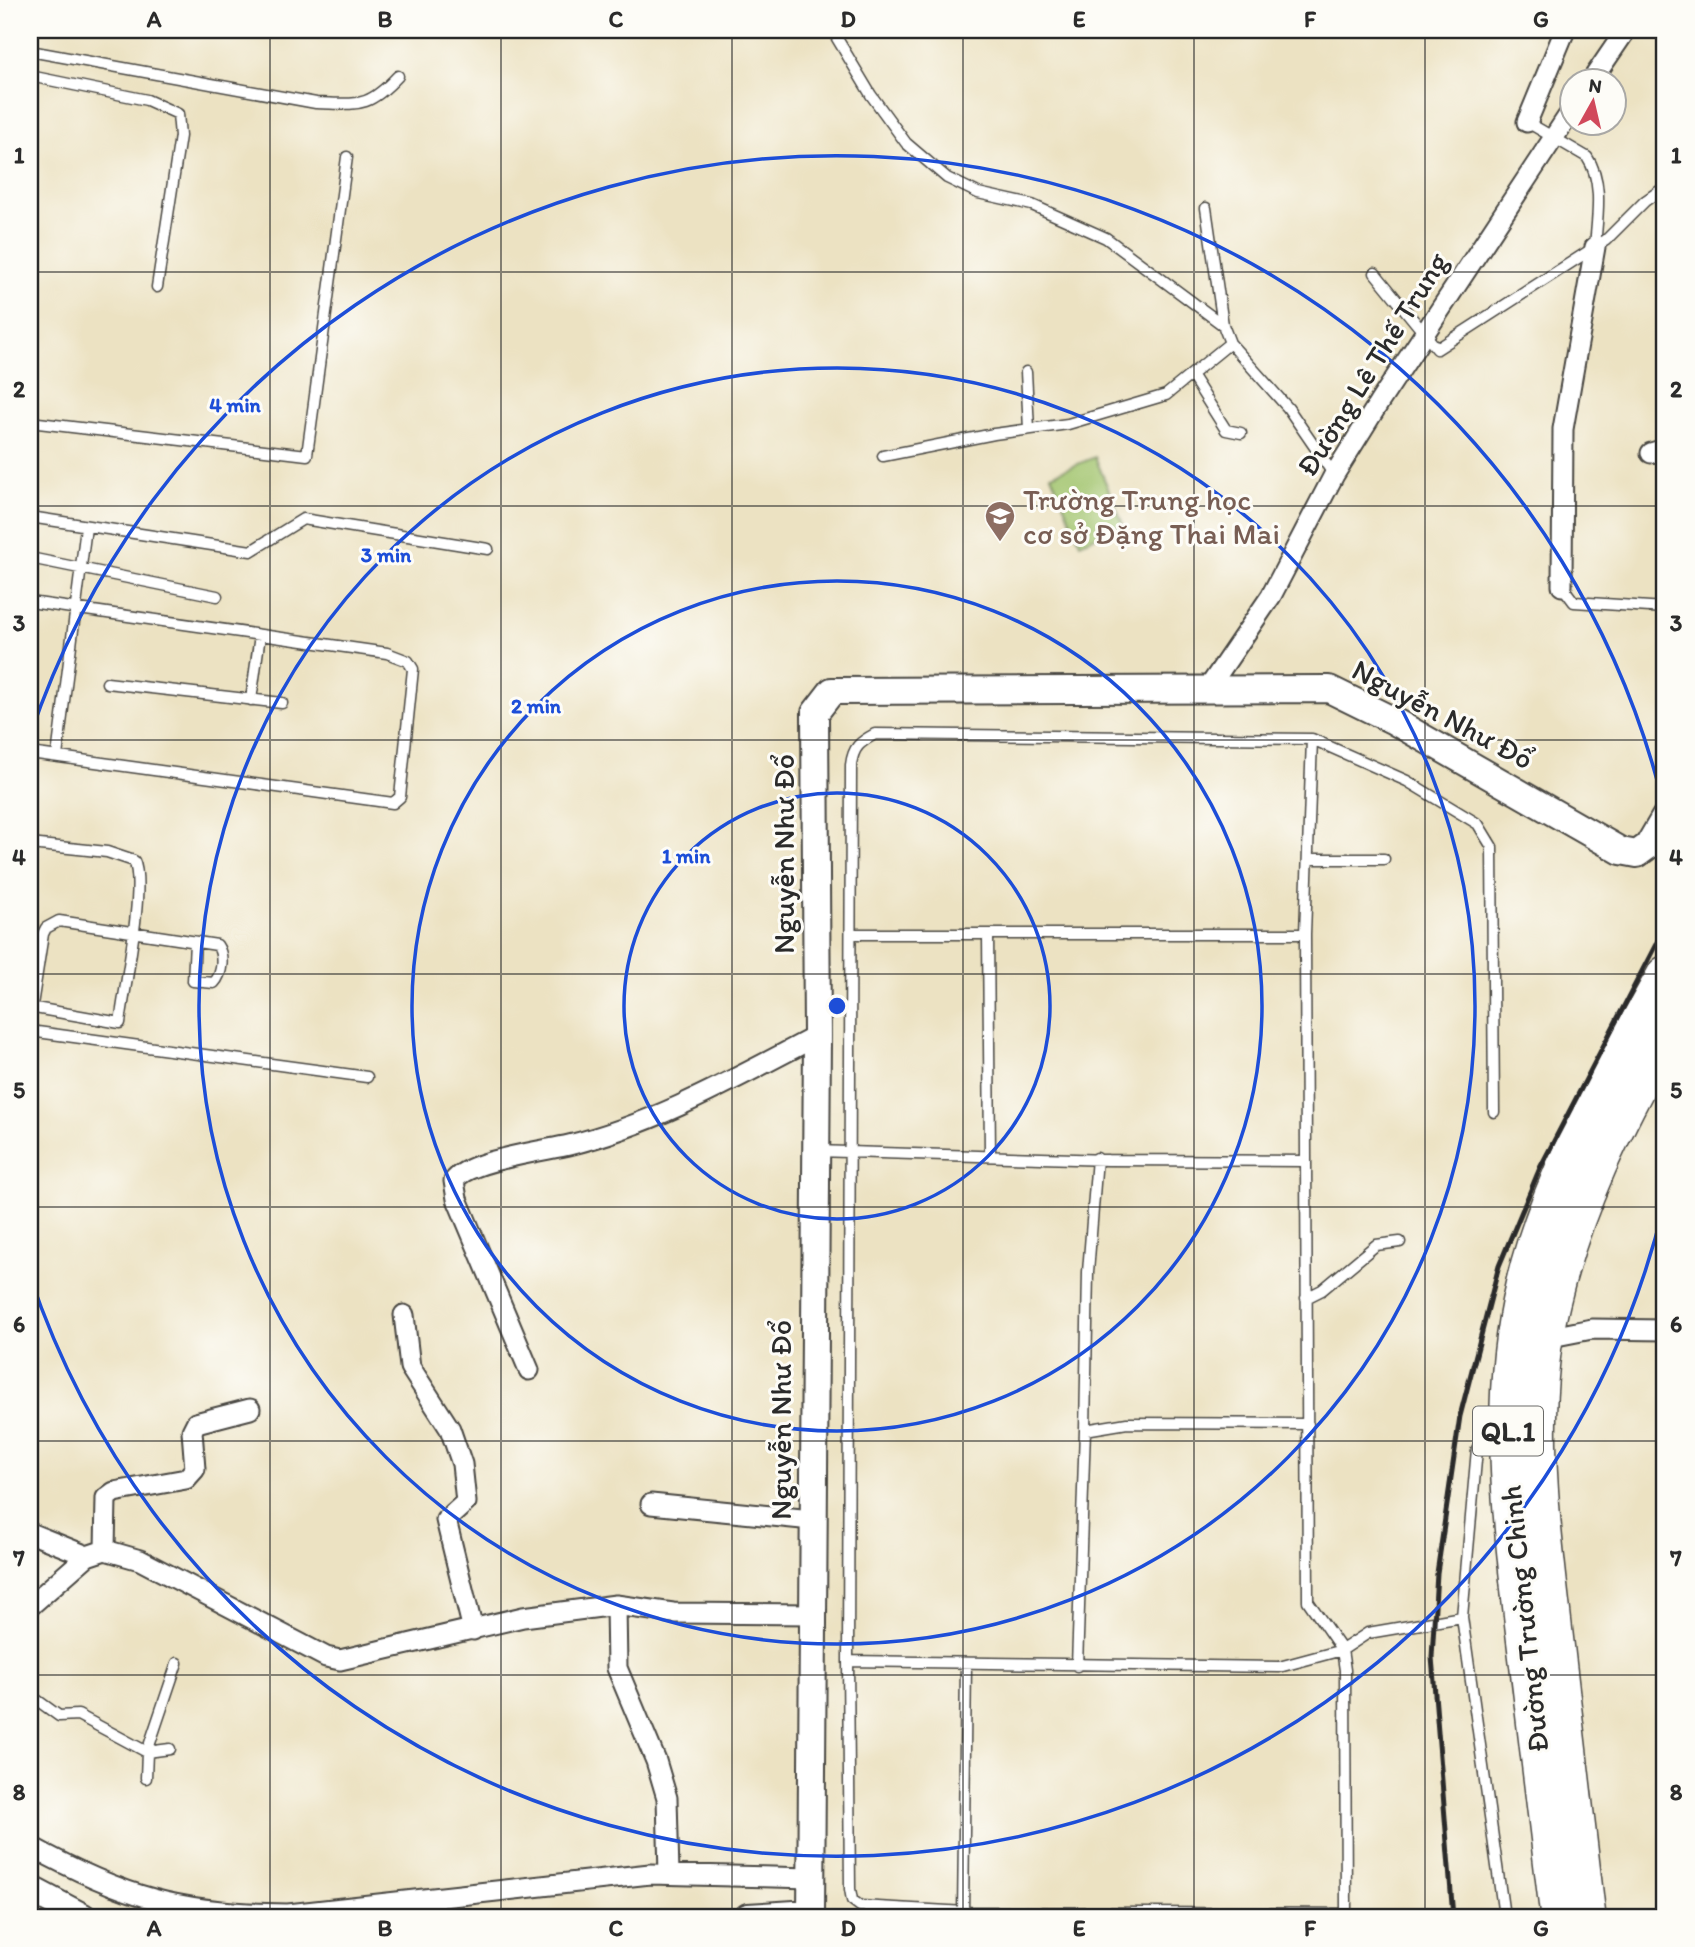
<svg xmlns="http://www.w3.org/2000/svg" width="1695" height="1947" viewBox="0 0 1695 1947" font-family="Itim,sans-serif">
	<rect width="100%" height="100%" fill="#fdfcf7"/>
	<filter id="ink" filterUnits="userSpaceOnUse"><feTurbulence type="fractalNoise" baseFrequency=".0143" numOctaves="2"/><feDisplacementMap in="SourceGraphic" scale="14" xChannelSelector="R" yChannelSelector="G"/><feConvolveMatrix kernelMatrix="1 2 1 2 8 2 1 2 1" color-interpolation-filters="sRGB"/></filter>
	<filter id="wash" filterUnits="userSpaceOnUse"><feTurbulence type="fractalNoise" baseFrequency=".00686" numOctaves="4" result="noise"/><feDisplacementMap in="SourceGraphic" scale="28" xChannelSelector="R" yChannelSelector="G"/><feGaussianBlur stdDeviation="1.57" result="paint"/><feColorMatrix in="noise" values="0 0 0 0 0 0 0 0 0 0 0 0 0 0 0 0 0 1.4 0 .05"/><feComposite in="paint" operator="in"/></filter>
	<g filter="url(#wash)">
		<rect width="100%" height="100%" fill="#ece2c2"/>
		<!-- green -->
		<path fill="#a1c46d" stroke="#66784c" stroke-width="2" d="M1095 457 1123 524 1080 543 1051 475Z"/>
	</g>
	<g filter="url(#ink)">
		<g fill="none" stroke-linecap="round" stroke-linejoin="round">
			<!-- lane casing -->
			<g stroke="#484642" stroke-width="13">
				<path id="lane" d="M832 30 871 95 906 143 947 178 978 193 1032 205 1106 238 1223 325
					M30 51 316 103C359 104 367 109 398 76
					M30 76 147 100 178 114 180 136 157 287
					M1527 122 1587 157C1604 182 1597 218 1595 247
					M1206 208 1223 325 1230 343
					M1375 273 1437 349 1606 240 1645 201 1665 187
					M1026 372 1029 429
					M1192 376 1226 430 1241 433
					M30 422 307 455 347 157
					M883 456 994 434 1068 424 1166 395 1230 343 1288 408 1334 475
					M30 517 251 551 303 519 488 549
					M30 558 217 596
					M1562 586 1574 602 1665 608
					M30 602 387 653 408 661 413 669 400 797 393 803 30 753
					M107 683 282 703
					M251 700 260 635
					M1312 739 1305 934 1308 1601 1342 1650 1345 1670 1346 1914 966 1912 860 1906 852 1900 850 1889 848 1661 851 765C853 747 860 742 875 734L1312 739 1407 781 1478 824 1492 847 1494 1112
					M57 756 86 527
					M30 844 107 852 134 861C146 885 124 990 120 1023L35 1008 32 1005 43 934 46 928 59 921 217 945C224 955 223 973 214 983L193 981 195 942
					M1308 859H1384
					M851 934H1305
					M988 934 990 1154
					M30 1031 367 1077
					M816 1151 1108 1160 1305 1161
					M1097 1158 1088 1272 1085 1430 1127 1423 1308 1424
					M1306 1298 1322 1290 1376 1245 1400 1242
					M1462 1617 1504 1916
					M848 1661 1279 1667 1342 1650 1368 1633 1462 1617 1477 1449 1496 1413
					M1077 1666 1085 1430
					M30 1695 59 1716 78 1715 147 1752 170 1749
					M146 1778 147 1752 177 1663
					M963 1915 966 1664"/>
			</g>
			<!-- street casing -->
			<g stroke="#484642" stroke-width="23">
				<path id="street" d="M1592 80 1626 30
					M1527 122 1565 30
					M1651 453 1665 449
					M1562 586 1563 429 1595 247
					M1207 690 1271 596 1334 475 1380 401 1572 110
					M404 1315 410 1367 450 1429 462 1464 466 1502 446 1520 473 1630
					M1546 1338 1592 1329 1665 1330
					M529 1370 457 1199 454 1181C466 1161 543 1151 569 1145 656 1124 738 1077 817 1036
					M651 1504 812 1520
					M30 1533 87 1556
					M105 1550 106 1498 114 1492 186 1479 195 1469 192 1431 196 1423 250 1409
					M616 1605 617 1668 656 1761 667 1798 669 1874
					M30 1606 87 1556 105 1550 140 1560 326 1657 340 1660 523 1617 616 1605 673 1613 813 1614
					M30 1846C123 1897 181 1914 288 1914L650 1874 811 1878"/>
			</g>
			<!-- secondary casing -->
			<g stroke="#484642" stroke-width="30">
				<path id="secondary" d="M30 1889 83 1917
					M748 1917 811 1913
					M811 1917 817 1036 815 713 832 691 1329 689 1392 720 1621 851 1637 854 1648 846 1665 817"/>
			</g>
			<!-- highway casing -->
			<g stroke="#484642" stroke-width="38">
				<path id="highway" d="M1558 1917C1546 1821 1534 1725 1523 1628 1510 1515 1496 1399 1523 1286 1549 1175 1610 1073 1665 974
					M1588 1917C1577 1823 1566 1728 1555 1634 1543 1526 1526 1410 1552 1303 1574 1208 1617 1121 1665 1037"/>
			</g>
			<!-- lane -->
			<use href="#lane" stroke="#fff" stroke-width="10"/>
			<!-- street -->
			<use href="#street" stroke="#fff" stroke-width="19"/>
			<!-- secondary -->
			<use href="#secondary" stroke="#fff" stroke-width="26"/>
			<!-- highway -->
			<use href="#highway" stroke="#fff" stroke-width="35"/>
			<!-- rail -->
			<path stroke="#2b2b2b" stroke-width="5" d="M1453 1917 1432 1657 1437 1573 1460 1416 1499 1266 1540 1168 1665 927"/>
		</g>
	</g>
	<!-- grid -->
	<path fill="none" stroke="#2b2b2b" stroke-width="2" stroke-opacity="0.55" d="M270 30V1917M501 30V1917M732 30V1917M963 30V1917M1194 30V1917M1425 30V1917M30 272H1665M30 506H1665M30 740H1665M30 974H1665M30 1207H1665M30 1441H1665M30 1675H1665"/>
	<!-- distance rings -->
	<g fill="none" stroke="#1d4ed8" stroke-width="3.5">
		<circle cx="837" cy="1006" r="213"/>
		<circle cx="837" cy="1006" r="425"/>
		<circle cx="837" cy="1006" r="638"/>
		<path d="M1664 1205A851 851 0 0 1 30 1276M30 736A851 851 0 0 1 1664 807"/>
	</g>
	<!-- icons -->
	<defs>
		<g id="school-pin" transform="scale(1.575)"><path d="M0 17L-7.5 6A9.5 9.5 0 1 1 7.5 6Z" fill="#8d6e63" stroke="#fdfcf7"/><path d="M0-5L7-2L0 1L-7-2ZM-4 1L0 2.5L4 1V4Q0 6-4 4Z" fill="#fff"/></g>
	</defs>
	<g fill-rule="evenodd">
		<use href="#school-pin" x="1000" y="516"/>
	</g>
	<g text-anchor="middle" dominant-baseline="central" stroke-width="6" stroke-linejoin="round" paint-order="stroke">
		<!-- shield labels -->
		<rect fill="#fdfcf7" stroke="#6a6a68" stroke-width="2" x="1473" y="1406.5" width="70" height="49" rx="5"/>
		<g font-size="28" font-weight="bold" fill="#2b2b2b">
			<text x="1508" y="1431">QL.1</text>
		</g>
		<!-- street labels -->
		<g font-size="30" fill="#2b2b2b" stroke="#fdfcf7">
			<text transform="translate(1372 364) rotate(-58)">Đường Lê Thế Trung</text>
			<text transform="translate(1443 714) rotate(28)">Nguyễn Như Đổ</text>
			<text transform="translate(783 854) rotate(-90)">Nguyễn Như Đổ</text>
			<text transform="translate(780 1420) rotate(-90)">Nguyễn Như Đổ</text>
			<text transform="translate(1524 1619) rotate(-96)">Đường Trường Chinh</text>
		</g>
		<!-- education labels -->
		<g font-size="30" fill="#785e54" stroke="#fdfcf7" text-anchor="start">
			<text x="1023" y="499">Trường Trung học<tspan x="1023" dy="34">cơ sở Đặng Thai Mai</tspan></text>
		</g>
	</g>
	<circle cx="837" cy="1006" r="10" fill="#1d4ed8" stroke="#fdfcf7" stroke-width="3.5"/>
	<g font-size="21" text-anchor="middle" font-weight="bold" fill="#1d4ed8" stroke="#fdfcf7" stroke-width="6" stroke-linejoin="round" paint-order="stroke">
		<text x="235" y="412">4 min</text>
		<text x="386" y="562">3 min</text>
		<text x="536" y="713">2 min</text>
		<text x="686" y="863">1 min</text>
	</g>
	<!-- margin -->
	<rect width="1695" height="1947" fill="none" stroke="#fdfcf7" stroke-width="77"/>
	<!-- north arrow -->
	<g transform="translate(1593 102) rotate(8)"><circle r="33" fill="#fdfcf7" stroke="#a9a8a5" stroke-width="2"/>
	<path d="M0-5L12 26L0 18L-12 26Z" fill="#d1495b"/>
	<text y="-10" font-size="19" font-weight="bold" text-anchor="middle" fill="#2b2b2b">N</text>
	</g>
	<rect x="38" y="38" width="1618" height="1871" fill="none" stroke="#2b2b2b" stroke-width="2.5"/>
	<g font-size="23" text-anchor="middle" font-weight="bold" fill="#2b2b2b">
		<text x="154" y="27">A</text>
		<text x="385" y="27">B</text>
		<text x="616" y="27">C</text>
		<text x="848" y="27">D</text>
		<text x="1079" y="27">E</text>
		<text x="1310" y="27">F</text>
		<text x="1541" y="27">G</text>
		<text x="19" y="163">1</text>
		<text x="1676" y="163">1</text>
		<text x="19" y="397">2</text>
		<text x="1676" y="397">2</text>
		<text x="19" y="631">3</text>
		<text x="1676" y="631">3</text>
		<text x="19" y="865">4</text>
		<text x="1676" y="865">4</text>
		<text x="19" y="1098">5</text>
		<text x="1676" y="1098">5</text>
		<text x="19" y="1332">6</text>
		<text x="1676" y="1332">6</text>
		<text x="19" y="1566">7</text>
		<text x="1676" y="1566">7</text>
		<text x="19" y="1800">8</text>
		<text x="1676" y="1800">8</text>
		<text x="154" y="1936">A</text>
		<text x="385" y="1936">B</text>
		<text x="616" y="1936">C</text>
		<text x="848" y="1936">D</text>
		<text x="1079" y="1936">E</text>
		<text x="1310" y="1936">F</text>
		<text x="1541" y="1936">G</text>
	</g>
</svg>
